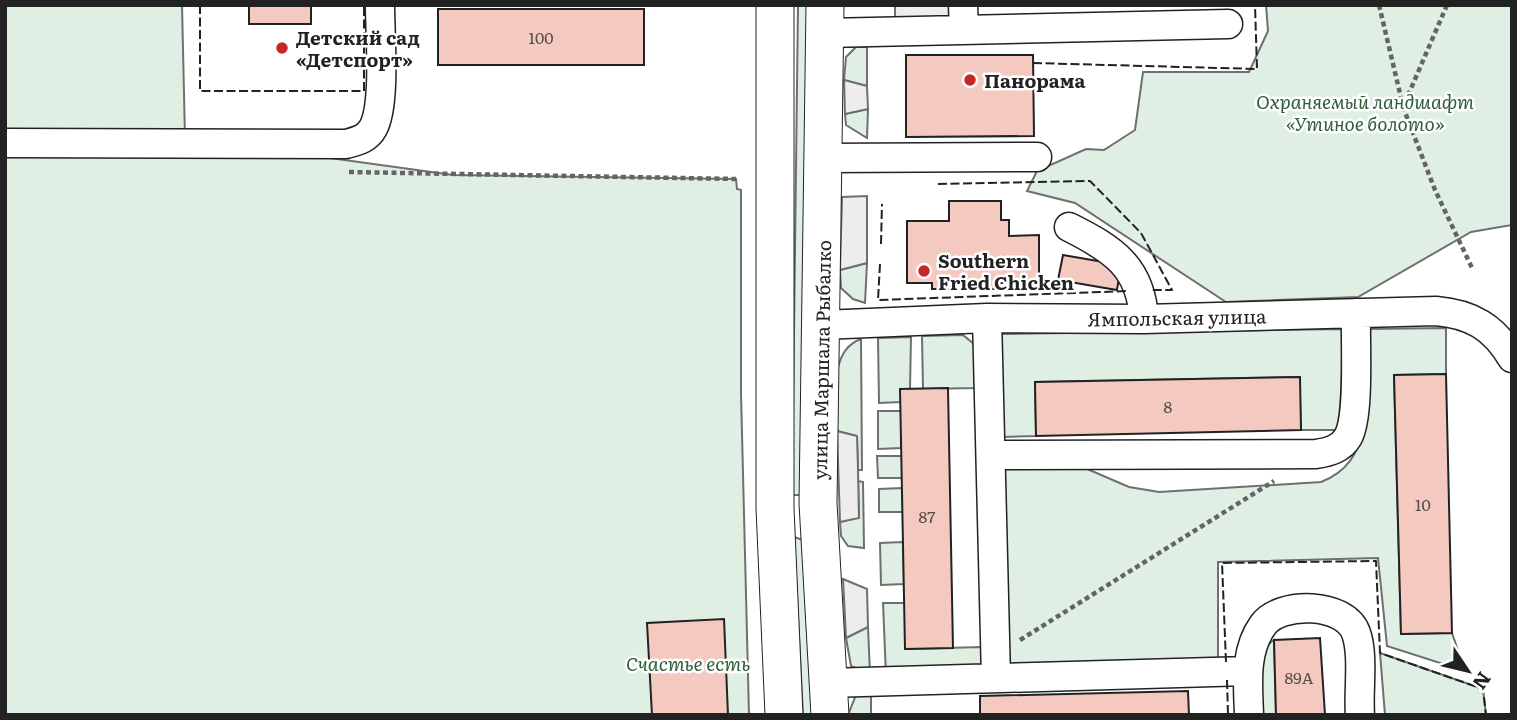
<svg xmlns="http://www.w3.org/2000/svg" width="1517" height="720" viewBox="0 0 1517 720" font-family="Literata,serif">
	<rect width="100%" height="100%" fill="#fff"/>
	<!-- green -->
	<path fill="#e0efe3" stroke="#6f6f6f" stroke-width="2" d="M5 5H182L185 138 453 175 736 179 737 189 741 190V393L749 715H5Z
		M798 5H812L805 495H792Z
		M1266 5H1512V225L1471 232 1358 297 1226 302 1075 203 1027 191 1037 171 1086 149 1104 150 1135 130 1143 72H1249L1268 31Z
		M856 47H867V86L844 80 846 57Z
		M868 109 867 138 846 125 845 114Z
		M867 263 865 303 853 299 841 288 840 270Z
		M1446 328V374L1394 375 1401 634 1452 633 1465 671 1387 646 1378 558 1218 562V666L1002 669 1000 466 1085 468 1129 487 1159 492 1321 482C1347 472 1358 454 1364 427L1367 329Z
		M1346 329 1345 430H1301L1299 377 1035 382 1036 436 1001 437V334Z
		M963 335 974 344 976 388 923 389 922 336Z
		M911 337 910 389 901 402 879 403 878 338Z
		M861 339 862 470H858L857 436 837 431C837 402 827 351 861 339Z
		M878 411H901V448L878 449Z
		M877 456H902V478H878Z
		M858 481 863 482 864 548 848 546 841 536 840 522 859 517Z
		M902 488 903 512H879V489Z
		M794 537 803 540 816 715H803Z
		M903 542 904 584 881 585 880 543Z
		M883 603H905L906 649 982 647 983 671 886 675Z
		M868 627 870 674 851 666 846 638Z
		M1274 640 1276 715H1259C1259 691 1251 654 1274 640Z
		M1380 653 1483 689 1486 715H1385Z
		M871 688V715H848L856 695Z"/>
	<!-- parking -->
	<path fill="#ededed" stroke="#6f6f6f" stroke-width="2" d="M895 5H950V17L895 18Z
		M844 80 867 86 868 109 845 114Z
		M867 196V263L840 270 842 197Z
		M837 431 857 436 858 470 859 518 840 522Z
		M843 579 867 589 868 627 846 638Z"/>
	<!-- building -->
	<path fill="#f3c9c0" stroke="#222" stroke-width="2" d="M249 5H311V24H249Z
		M438 9H644V65H438Z
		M906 55H1033L1034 136 906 137Z
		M949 201H1001V220H1009V236L1039 235V283H1000V289H932V283H907V221H949Z
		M1063 255 1121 265 1117 290 1058 280Z
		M1446 374 1452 633 1401 634 1394 375Z
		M1300 377 1301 430 1036 436 1035 382Z
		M948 388 953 648 905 649 900 389Z
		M724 619 728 715H652L647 623Z
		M1320 638 1325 715H1276L1274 640Z
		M1188 691 1189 715H980V696Z"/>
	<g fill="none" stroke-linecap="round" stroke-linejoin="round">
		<!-- minor casing -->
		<g stroke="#222" stroke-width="31">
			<path id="minor" d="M963 5 964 30
				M826 33 1228 24
				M5 143 346 144C357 141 367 139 373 128 386 105 380 34 380 5
				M825 158 1037 157
				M1069 227C1113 249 1141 267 1144 319
				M987 318 996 678
				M822 325 987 318 1144 319 1436 311C1471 314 1494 327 1512 358
				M991 455 1316 454C1329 452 1341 449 1348 437 1360 416 1355 340 1356 313
				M828 683 1248 671
				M1249 715C1248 685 1244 651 1263 625 1280 601 1345 602 1356 633 1364 655 1358 692 1360 715"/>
		</g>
		<!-- major casing -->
		<g stroke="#222" stroke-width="39">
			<path id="major" d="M775 5V508L784 715
				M825 5 818 503 830 715"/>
		</g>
		<!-- path -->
		<path stroke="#646464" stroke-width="4.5" stroke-dasharray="5 3.5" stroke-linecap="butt" d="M1379 5 1403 106
			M1447 5 1403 107 1435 190 1473 270
			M349 172 736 179
			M1020 640 1274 481"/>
		<!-- minor -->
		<use href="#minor" stroke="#fff" stroke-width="28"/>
		<!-- major -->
		<use href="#major" stroke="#fff" stroke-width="37"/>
		<!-- fence -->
		<path stroke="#222" stroke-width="2" stroke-dasharray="9 3.5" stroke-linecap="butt" d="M200 5V91H364V5
			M1033 63 1257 69 1255 5
			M938 184 1090 181 1141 233 1172 290H1150
			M881 244 882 204
			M880 264 878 300 1129 291
			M1226 662 1222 563 1376 561 1380 653 1483 689 1486 715
			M1227 680 1228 715"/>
	</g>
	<!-- markers -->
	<g fill="#c62828" stroke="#fff" stroke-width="2.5">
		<circle cx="282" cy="48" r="7"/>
		<circle cx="970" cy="80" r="7"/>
		<circle cx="924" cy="271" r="7"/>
	</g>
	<g text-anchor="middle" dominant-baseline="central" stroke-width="5" stroke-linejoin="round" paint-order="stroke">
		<!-- number labels -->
		<g font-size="16" fill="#564c4a">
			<text x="541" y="37">100</text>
			<text x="1168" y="406">8</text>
			<text x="1423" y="504">10</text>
			<text x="927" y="516">87</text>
			<text x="1299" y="677">89А</text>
		</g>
		<!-- poi labels -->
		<g font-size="19" font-weight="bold" fill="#222" stroke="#fff" text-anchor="start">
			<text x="296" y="37">Детский сад<tspan x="296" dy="22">«Детспорт»</tspan></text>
			<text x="984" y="80">Панорама</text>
			<text x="938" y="260">Southern<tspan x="938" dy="22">Fried Chicken</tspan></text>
		</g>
		<!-- park labels -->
		<g font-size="19" font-style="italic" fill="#2f5e38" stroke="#fff">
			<text x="1365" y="101">Охраняемый ландшафт<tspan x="1365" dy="22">«Утиное болото»</tspan></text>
			<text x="688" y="663">Счастье есть</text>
		</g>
		<!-- street labels -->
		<g font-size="19" fill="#222" stroke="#fff">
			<text transform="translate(1177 317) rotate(-1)">Ямпольская улица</text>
			<text transform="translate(821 360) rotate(-89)">улица Маршала Рыбалко</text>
		</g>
	</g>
	<!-- border -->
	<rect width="1517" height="720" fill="none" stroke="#222222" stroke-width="14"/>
	<!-- north arrow -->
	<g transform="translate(1468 671) rotate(125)" stroke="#ffffff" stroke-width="5" paint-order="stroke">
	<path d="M0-5L12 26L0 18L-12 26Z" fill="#222222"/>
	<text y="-10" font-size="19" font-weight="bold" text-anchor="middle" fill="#222222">N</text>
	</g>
</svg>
